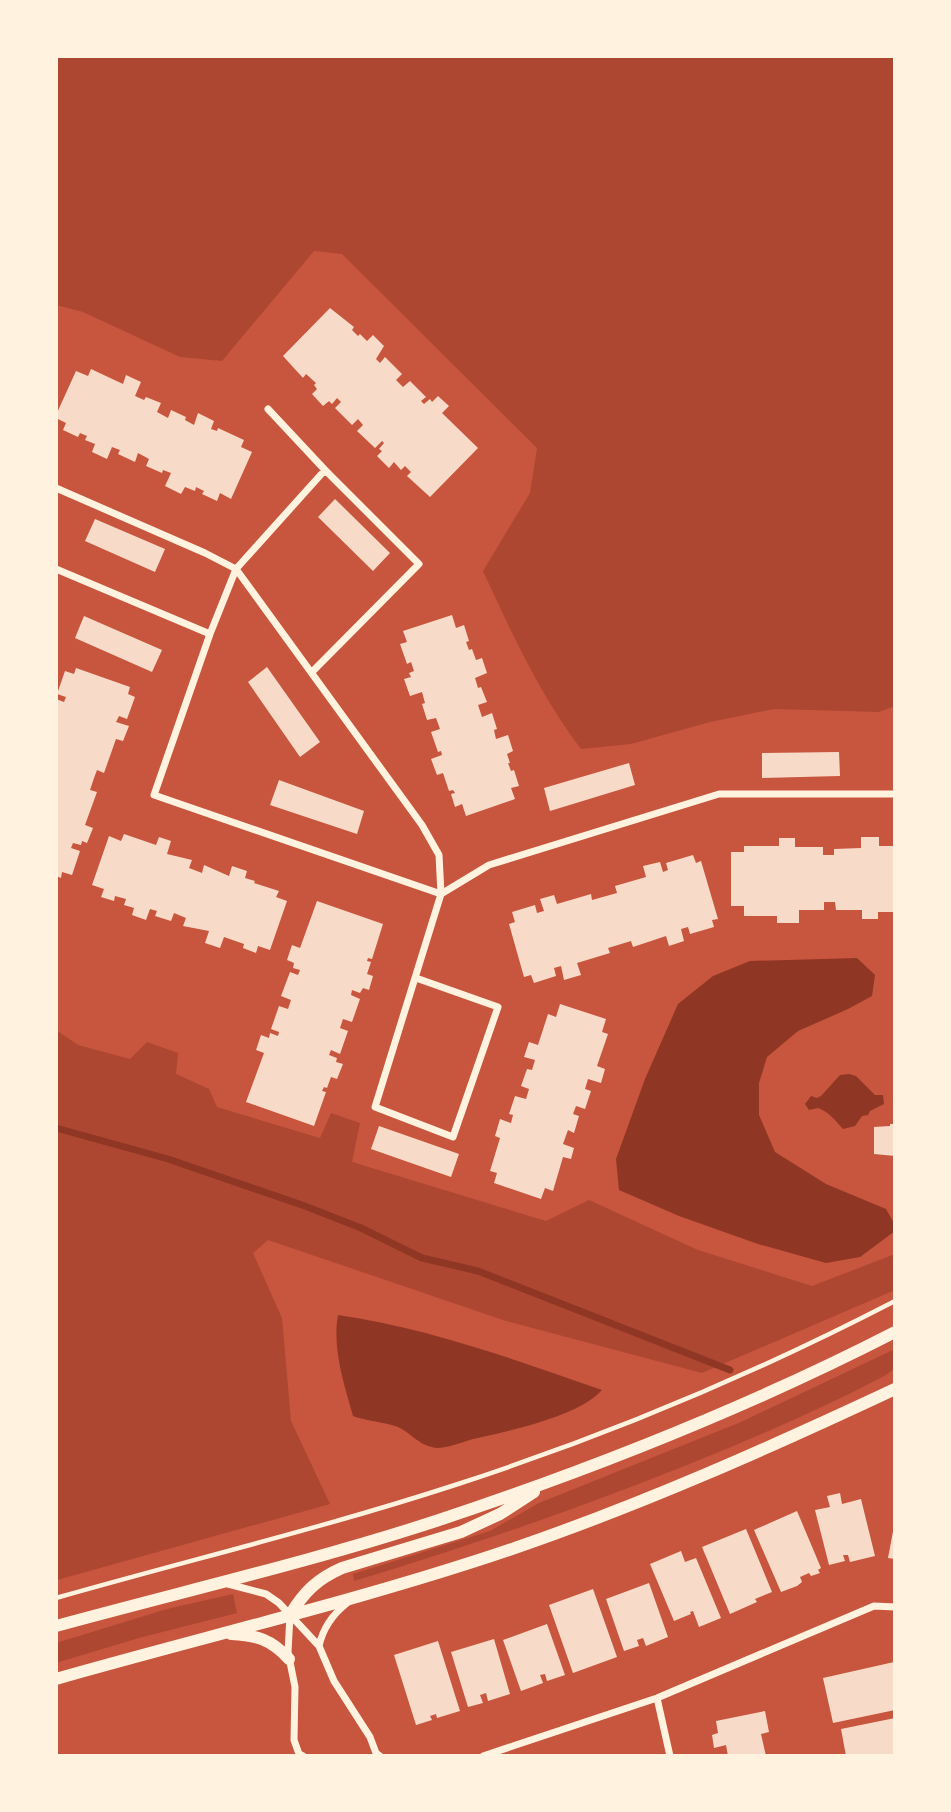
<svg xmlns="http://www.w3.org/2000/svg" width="951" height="1812" viewBox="0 0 951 1812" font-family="Signika,sans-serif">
	<rect width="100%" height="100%" fill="#c8553d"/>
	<!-- green -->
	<path fill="#ae4732" d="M56 56H895V706L879 712 774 709 710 722 631 744 581 749C540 695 511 632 483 571L530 493 537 448 342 254 314 251 222 361 180 357 83 312 56 305Z
		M56 1030 78 1045 130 1059 147 1042 178 1053 176 1074 209 1089 217 1107 320 1138 331 1113 360 1123 352 1162 546 1221 589 1200 698 1250 812 1286 895 1254V1290L702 1373 506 1321 268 1240 253 1253 282 1318 291 1421 330 1504 57 1580Z
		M895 1349V1368L886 1375C822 1409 754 1438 687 1465 577 1509 467 1547 354 1581L353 1574 490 1531 539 1503 741 1422Z
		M233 1594 237 1613 139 1638 56 1663V1643L167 1609Z"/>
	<!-- water -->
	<path fill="#8f3625" d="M857 958 875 975 872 996 848 1009 798 1031 767 1057 759 1083V1115L775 1152 826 1184 886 1209 895 1225V1231L860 1257 826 1263 758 1244 679 1216 619 1190 616 1159 645 1079 678 1004 713 976 750 961Z
		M849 1074 856 1076 875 1095H883L884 1104 870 1111 868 1115 862 1116 855 1126 843 1129C835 1120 829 1112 818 1108L809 1110 805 1104 811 1096 817 1098 821 1096 840 1075Z
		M338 1315C428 1328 516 1360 602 1390 578 1417 508 1431 473 1439 462 1442 448 1448 437 1448 420 1446 413 1435 400 1428 391 1423 366 1421 353 1416 344 1384 332 1348 338 1315Z"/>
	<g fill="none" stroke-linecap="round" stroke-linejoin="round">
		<!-- stream -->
		<path stroke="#8f3625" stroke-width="7" d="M56 1128 168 1159 305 1206 361 1228 422 1258 478 1271 730 1370"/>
	</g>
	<!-- building -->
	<path fill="#f7dbc8" d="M330 308 354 327 352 330 358 336 360 334 367 341 373 335 384 346 376 359 380 363 385 357 402 374 396 380 403 387 410 381 426 397 421 401 424 404 430 399 432 402 438 396 449 406 442 413 478 448 430 497 407 476 411 472 405 466 401 470 394 462 389 468 377 456 382 451 379 449 384 443 382 441 375 448 357 431 363 425 358 419 352 425 335 408 341 402 337 398 332 404 329 401 323 406 312 394 317 389 314 385 316 383 306 374 303 378 283 356Z
		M91 369 123 384 126 375 141 382 135 396 144 400 146 397 161 403 157 412 168 418 171 410 186 417 185 420 194 425 198 413 214 421 211 429 217 431 218 428 244 440 241 447 252 452 231 499 220 493 217 501 202 494 204 491 196 487 195 491 185 487 181 494 165 486 171 473 163 470 162 473 146 466 149 459 138 453 135 462 118 454 120 450 112 447 107 459 92 452 95 444 85 440 87 436 80 433 78 437 63 430 66 423 56 418V415L76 371 88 376Z
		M335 499 390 553 373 571 318 517Z
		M95 519 165 549 155 572 85 541Z
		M452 615 456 628 464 625 469 641 466 642 469 650 472 649 476 660 482 658 487 673 475 678 478 688 481 687 487 702 478 705 482 717 492 713 497 729 494 730 496 739 508 735 513 751 507 754 510 763H508L511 771 514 770 519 786 511 788 515 799 466 816 462 804 455 807 451 794 455 793 453 790 449 791 443 773 437 775 431 759 442 755 441 751 438 752 431 732 440 729 436 718 427 720 422 704 425 703 422 692 410 696 404 679 411 677 409 673 414 671 411 662 407 664 400 644 407 642 403 631Z
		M84 616 162 650 152 672 75 638Z
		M267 667 320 742 300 757 248 682Z
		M76 668 130 687 128 694 135 697 127 719 119 716 116 722 129 726 123 741 116 739 104 773 97 770 94 778 90 790 97 792 85 825 93 828 87 843 82 841 81 845 73 843 71 848 80 851 72 875 62 872 61 878 56 876V699L64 702 66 697 57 694 65 671 74 674Z
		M839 752 840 776 762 778V753Z
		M629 763 635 785 550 811 544 788Z
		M279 780 364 811 357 834 270 805Z
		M124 834 156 845 159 837 171 841 167 854 192 860 189 868 202 873 204 865 229 876 232 866 247 871 245 878 255 881 254 883 279 891 276 897 287 901 270 950 258 946 256 953 243 948 244 944 224 937 220 948 205 943 209 931 183 926 186 918 174 913 171 921 155 916 157 911 150 909 146 920 132 915 134 908 124 905 126 899 115 896 114 901 101 897 104 889 92 885 109 836 121 841Z
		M861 837H879V846H895V912H878V919H862V910H836L835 902H824V910H799V923H777V916H744V906H731V852H744V846H779V838H795V847H823V855H834V849L861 848Z
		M693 855 696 863 701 861 718 919 712 920 714 927 690 934 688 927 681 929 684 941 669 946 666 936 633 947 631 941 608 948 610 953 577 963 581 975 564 980 561 966 554 968 556 976 534 983 531 975 524 977 509 924 515 922 512 912 535 905 537 913 544 911 540 899 554 895 557 904 591 894 592 900 617 893 615 886 646 877 643 866 660 862 663 872 668 870 666 863Z
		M317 901 383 924 372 959 368 958 367 961 371 962 367 974 373 976 369 990 363 988 360 993 352 990 351 995 360 999 352 1022 343 1019 340 1028 348 1031 340 1054 331 1050 329 1055 337 1058 336 1062 343 1064 337 1079 331 1077 327 1088 324 1087 322 1091 326 1092 314 1126 246 1102 264 1053 256 1050 261 1035 269 1038 270 1033 278 1036 279 1032 271 1029 279 1006 288 1009 291 1000 281 996 290 972 298 975 300 970 293 968 294 963 287 960 292 945 300 948Z
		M560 1004 606 1019 602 1032 608 1034 597 1066 605 1069 601 1083 588 1079 585 1089 591 1091 585 1109 576 1106 573 1114 579 1116 574 1133 568 1130 563 1144 574 1148 571 1159 563 1157 553 1191 545 1188 541 1199 494 1183 497 1173 490 1171 500 1138 495 1136 500 1119 511 1123 513 1115 509 1114 515 1096 526 1099 529 1089 521 1086 527 1069 532 1070 535 1060 524 1057 529 1042 538 1045 548 1014 556 1017Z
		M890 1124H895V1156L874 1154V1127L890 1126Z
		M379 1126 459 1154 451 1177 371 1149Z
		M840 1493 842 1504 861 1499 875 1556 850 1562 848 1555H843L845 1561 829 1565 815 1510 830 1507 827 1496Z
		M797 1511 821 1568 818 1570 820 1573 811 1576 809 1573 800 1577 802 1582 797 1586 781 1592 754 1530Z
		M894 1526H895V1559L888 1558Z
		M746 1529 772 1592 755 1599 757 1602 730 1614 702 1547Z
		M681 1551 685 1562 696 1558 721 1618 699 1627 693 1611 690 1612 691 1614 674 1621 650 1564Z
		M649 1583 668 1637 646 1646 643 1638 637 1640 639 1646 624 1651 606 1599Z
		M593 1589 617 1657 573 1673 549 1605Z
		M547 1624 565 1675 547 1681 545 1674 540 1675 543 1683 521 1691 503 1640Z
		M494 1639 510 1694 488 1701 486 1693 480 1695 483 1703 468 1707 451 1652Z
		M438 1641 460 1711 437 1718 436 1714 430 1716 432 1720 416 1725 394 1655Z
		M894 1662 895 1710 833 1723 823 1678Z
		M765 1711 769 1732 761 1734 766 1756H728L726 1745 714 1748 712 1735 718 1733 716 1721Z
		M895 1718V1756H846L841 1729Z"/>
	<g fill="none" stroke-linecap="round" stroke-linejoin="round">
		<!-- path -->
		<path stroke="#fff3e0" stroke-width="4.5" d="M56 1598C189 1560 323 1528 455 1485 606 1436 754 1374 895 1301"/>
		<!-- minor -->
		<path stroke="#fff3e0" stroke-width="7" d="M268 409 325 470
			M56 488 205 553 236 569 422 825 439 855 441 894 489 865 719 794H895
			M56 569 210 634 154 795 441 894 375 1107 453 1137 498 1007 416 978
			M210 634 236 569 325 470 419 564 312 672
			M228 1584 266 1594 279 1603 319 1646 334 1681 370 1737 376 1753 380 1756
			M290 1615 288 1652 295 1687 294 1740 299 1754 303 1756
			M319 1646C323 1628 333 1614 347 1603
			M657 1698 670 1756
			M483 1756 657 1698 874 1606 895 1607"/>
		<!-- tertiary -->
		<path stroke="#fff3e0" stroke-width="12" d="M290 1615C304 1592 317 1579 342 1568L461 1532 500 1514 534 1492
			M56 1626C184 1591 314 1561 439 1520 595 1468 749 1407 895 1332
			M231 1634C257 1635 272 1640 289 1659
			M56 1679C207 1636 361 1600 509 1550 641 1505 769 1448 895 1389"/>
	</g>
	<!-- border -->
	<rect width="951" height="1812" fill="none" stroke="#fff3e0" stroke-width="116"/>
</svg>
